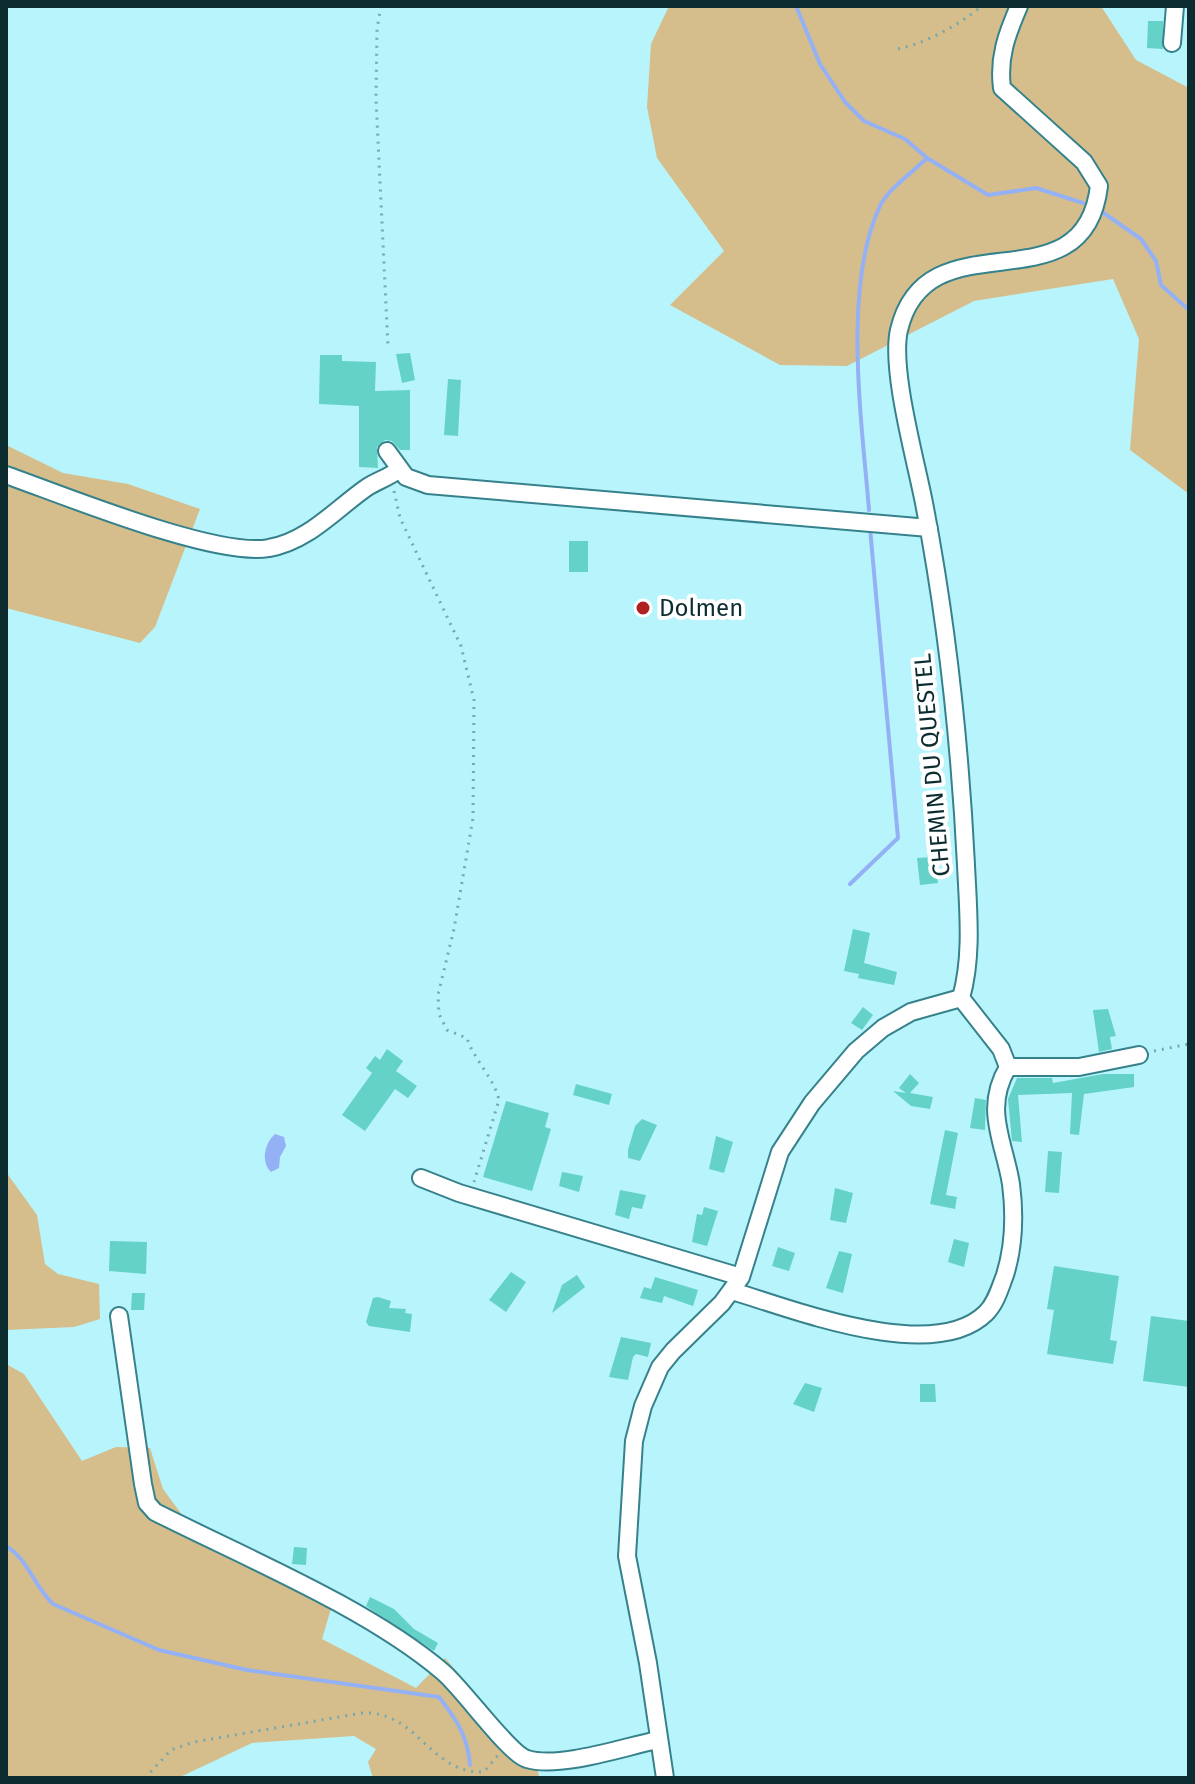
<svg xmlns="http://www.w3.org/2000/svg" width="1195" height="1784" viewBox="0 0 1195 1784" font-family="'Fira Sans',sans-serif">
	<rect width="100%" height="100%" fill="#b8f4fc"/>
	<!-- green -->
	<path fill="#d5be8b" d="M669 6H1101L1136 60 1189 88V494L1130 450 1139 339 1113 279 974 301 847 366 780 365 670 305 724 251 657 158 647 107 651 44Z
		M6 445 63 473 128 484 200 509 155 627 140 643 6 608Z
		M6 1172 37 1215 45 1264 58 1274 99 1284 100 1319 74 1327 6 1330Z
		M6 1364 24 1374 82 1461 116 1447 150 1448 163 1489 205 1546 333 1602 322 1639 416 1688 445 1658 490 1710 488 1725 516 1760 538 1771 539 1778H373L368 1762 376 1749 354 1736 252 1743 178 1778H6Z"/>
	<!-- water -->
	<path fill="#95b1f5" d="M275 1134 284 1137 286 1146 280 1157 279 1168 271 1172C261 1162 264 1144 275 1134Z"/>
	<g fill="none" stroke-linecap="round" stroke-linejoin="round">
		<!-- stream -->
		<path stroke="#95b1f5" stroke-width="4" d="M796 6 820 64 845 102 864 121 905 139 927 158 988 195 1036 188 1083 203
			M1098 209 1141 239 1156 261 1161 285 1189 310
			M869 510C862 423 842 286 880 206 888 189 913 172 927 158
			M850 884 898 838 870 528
			M6 1546C28 1559 34 1586 53 1604L159 1650 247 1670 439 1697C456 1719 468 1736 470 1765"/>
	</g>
	<!-- building -->
	<path fill="#64d2c7" d="M1148 21H1163V49L1147 48Z
		M410 353 415 380 402 383 396 354Z
		M320 355H342V361L376 362 375 391 410 390V450H400L392 441 385 440 377 447 378 468 359 467V406L319 404Z
		M448 379 461 380 458 436 444 435Z
		M569 541H588V572H569Z
		M934 857 938 883 920 885 917 858Z
		M853 929 870 933 864 963 897 972 894 985 858 978 859 974 844 971Z
		M863 1007 873 1015 862 1030 851 1023Z
		M1108 1009 1116 1036 1110 1037 1112 1049 1099 1052 1093 1010Z
		M387 1049 403 1061 396 1071 417 1086 408 1098 395 1089 365 1131 342 1115 372 1073 366 1068 375 1056 380 1060Z
		M910 1074 919 1083 910 1093 933 1097 930 1109 911 1106 893 1091 906 1093 899 1088Z
		M1103 1074H1134V1087L1084 1094 1079 1135 1070 1134 1072 1093 1018 1095 1022 1142 1012 1141 1008 1099 1017 1078H1052L1053 1083Z
		M576 1084 612 1094 609 1105 573 1095Z
		M975 1098 986 1100 985 1130 970 1128Z
		M506 1101 549 1113 545 1127 551 1129 532 1191 483 1177Z
		M642 1119 657 1125 640 1161 628 1158V1150L635 1126Z
		M945 1130 958 1133 946 1195 957 1197 955 1209 930 1204Z
		M716 1136 733 1142 724 1173 709 1169Z
		M1048 1151 1062 1152 1059 1193 1045 1192Z
		M562 1172 583 1176 579 1192 559 1186Z
		M835 1188 853 1193 846 1223 830 1220Z
		M620 1190 646 1195 642 1209 632 1207 629 1219 615 1215Z
		M704 1207 718 1211 707 1246 692 1242 697 1214 702 1215Z
		M954 1239 969 1243 964 1267 948 1262Z
		M110 1241 147 1242 146 1274 109 1271Z
		M778 1247 795 1253 789 1271 772 1266Z
		M839 1251 852 1254 843 1293 826 1288Z
		M1054 1266 1119 1276 1110 1340 1117 1341 1113 1364 1047 1354 1054 1310 1047 1309Z
		M511 1272 526 1282 506 1312 489 1300Z
		M577 1275 585 1287 552 1313 562 1285Z
		M655 1277 698 1290 693 1306 664 1296 662 1303 640 1298 644 1287 651 1289Z
		M132 1293H145L144 1310H131Z
		M378 1297 391 1301 389 1308 406 1309 405 1313 412 1314 410 1332 369 1326 366 1322 373 1298Z
		M1151 1316 1189 1321V1387L1143 1381Z
		M621 1337 651 1343 648 1357 636 1354 633 1357 628 1380 609 1377Z
		M805 1383 822 1388 814 1412 793 1404Z
		M920 1384H935L936 1402H920Z
		M294 1547 307 1548 306 1565 292 1564Z
		M370 1597 394 1609 414 1629 438 1643 434 1651 366 1606Z"/>
	<g fill="none" stroke-linecap="round" stroke-linejoin="round">
		<!-- minor casing -->
		<g stroke="#36828c" stroke-width="20">
			<path id="minor" d="M1172 43 1175 6
				M387 451 406 477 428 485 929 528
				M6 475C63 495 216 558 269 548 307 542 336 509 366 488 376 481 388 478 398 470
				M1008 1067 1001 1049 961 998C973 956 968 909 966 865 960 745 947 622 924 503 916 461 890 369 899 330 927 212 1084 313 1099 186L1084 162 1002 88C998 57 1007 34 1019 6
				M1008 1067H1079L1139 1055
				M421 1178 459 1193 741 1277
				M732 1291C793 1309 933 1365 986 1313 996 1303 1000 1288 1005 1275 1014 1246 1015 1215 1011 1184 1004 1141 983 1109 1008 1067
				M119 1316 143 1484 147 1503 155 1512C244 1557 368 1608 443 1672 464 1690 509 1754 527 1759 560 1769 623 1747 658 1740
				M665 1778 648 1663 627 1556 634 1441 643 1406 660 1367 673 1351 722 1303 741 1277 780 1152 812 1103 856 1051 883 1028 911 1012 961 998"/>
		</g>
		<!-- path -->
		<path stroke="#76a8ae" stroke-width="3" stroke-dasharray="2 6" stroke-linecap="butt" d="M381 6 377 29 376 99 388 347
			M898 49C927 43 960 24 982 6
			M394 491 400 518 461 646 474 700 473 818 454 929 438 995 439 1014 447 1030 467 1038C474 1060 494 1078 499 1100L474 1182
			M1154 1051 1189 1044
			M145 1778 171 1750 194 1742 362 1713C418 1710 429 1774 484 1772L499 1754"/>
		<!-- minor -->
		<use href="#minor" stroke="#fff" stroke-width="16"/>
	</g>
	<!-- markers -->
	<circle fill="#b12021" stroke="#fff" stroke-width="3" cx="643" cy="608" r="8"/>
	<g text-anchor="middle" dominant-baseline="central" stroke-width="8" stroke-linejoin="round" paint-order="stroke">
		<!-- poi labels -->
		<g font-size="24" fill="#0c2c30" stroke="#fff" text-anchor="start">
			<text x="659" y="608">Dolmen</text>
		</g>
		<!-- street labels -->
		<g font-size="24" fill="#0c2c30" stroke="#fff">
			<text transform="translate(932 765) rotate(-95)">CHEMIN DU QUESTEL</text>
		</g>
	</g>
	<!-- border -->
	<rect width="1195" height="1784" fill="none" stroke="#0c2c30" stroke-width="16"/>
</svg>
